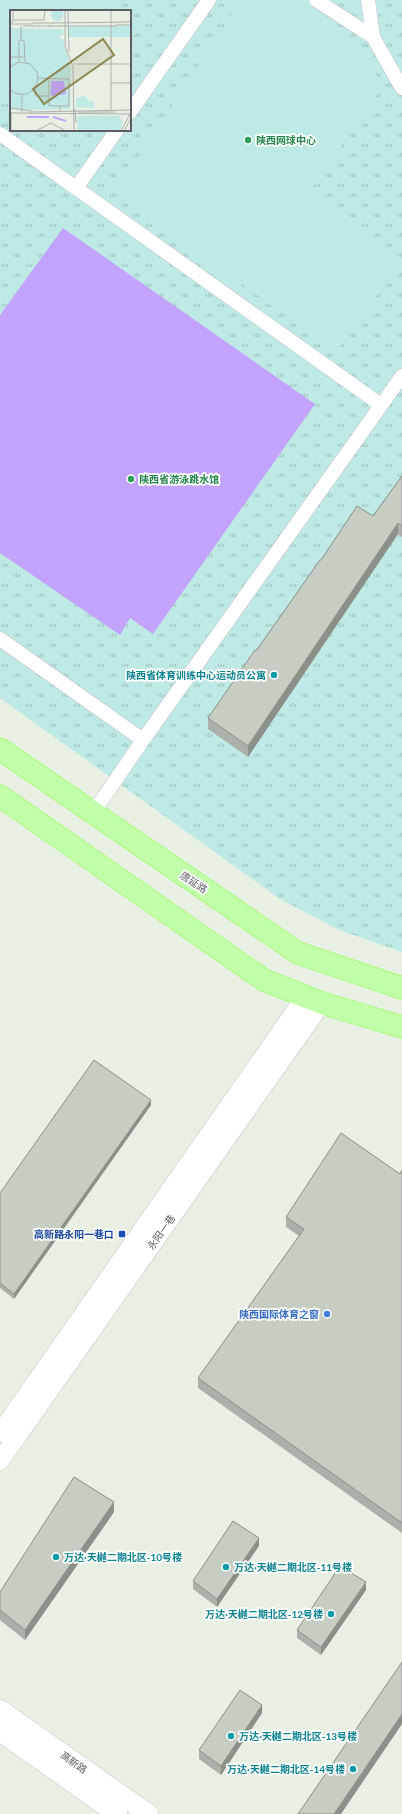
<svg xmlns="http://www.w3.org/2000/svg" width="402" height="1814" viewBox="0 0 402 1814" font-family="Lato,'Noto Sans SC',sans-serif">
	<defs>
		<pattern id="park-tufts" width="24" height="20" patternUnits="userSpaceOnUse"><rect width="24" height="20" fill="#bee9e4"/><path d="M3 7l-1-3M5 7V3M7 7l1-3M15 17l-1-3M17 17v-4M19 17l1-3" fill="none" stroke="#9ec0bd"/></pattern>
	</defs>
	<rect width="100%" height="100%" fill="#e8f0e4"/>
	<!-- park -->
	<path fill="url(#park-tufts)" fill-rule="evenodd" d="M0 0H402V952L339 930 280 899 0 698ZM11 11H130V130H11Z"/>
	<!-- pitch -->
	<path fill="#bee9e4" d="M3 0H124L117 11H11V106L0 98V4Z
		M241 0H290L357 47 374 69 382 88 309 192 402 259V261L336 352 115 193Z"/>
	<!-- water -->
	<path fill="#c2a4ff" d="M63 228 315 404 153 634 130 618 120 635 0 553V315Z"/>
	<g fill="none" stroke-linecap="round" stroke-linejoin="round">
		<!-- minor casing -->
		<g stroke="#c2bec6" stroke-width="15">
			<path id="minor" d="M316 0 373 37
				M368 0 373 37 402 88
				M130 112 209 0
				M0 134 76 188 117 130
				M76 188 381 405
				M0 639 143 740 402 376
				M93 813 143 740"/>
		</g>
		<!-- tertiary casing -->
		<g stroke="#c2bec6" stroke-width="19">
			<path id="tertiary" d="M0 1433 305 997
				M0 1461 322 1003"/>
		</g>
		<!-- secondary casing -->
		<g stroke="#c5c0ca" stroke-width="21">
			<path id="secondary" d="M0 1710 148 1814
				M0 1731 117 1814"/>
		</g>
		<!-- primary casing -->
		<g stroke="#93fc51" stroke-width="23">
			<path id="primary" d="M0 749 298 953 402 988
				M0 796 264 980 322 1003 402 1027"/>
		</g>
		<!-- minor -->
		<use href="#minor" stroke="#fff" stroke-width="14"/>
		<!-- tertiary -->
		<use href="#tertiary" stroke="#fff" stroke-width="18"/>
		<!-- secondary -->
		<use href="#secondary" stroke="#fff" stroke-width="20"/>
		<!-- primary -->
		<use href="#primary" stroke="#c1ffa9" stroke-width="22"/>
	</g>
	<!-- wall -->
	<path fill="#aab1a8" d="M402 476V537L398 534 248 757 208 729V718L321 560 373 516Z
		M151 1105 14 1299 0 1288V1193Z
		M402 1170V1533L198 1388V1378L299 1236 286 1227V1217L400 1174Z
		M114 1512 25 1640 0 1620V1592Z
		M259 1546 217 1607 193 1589V1581Z
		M366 1590 321 1655 297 1638V1630Z
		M262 1713 221 1775 199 1759V1750Z"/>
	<!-- shaded-wall -->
	<path fill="#8b9088" d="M398 523V534L248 757V746Z
		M151 1100V1105L14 1299V1294Z
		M114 1502V1512L25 1640V1630Z
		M259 1538V1546L217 1607V1599Z
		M366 1582V1590L321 1655V1647Z
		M262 1705V1713L221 1775V1766Z
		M402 1714V1724L341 1814H334Z"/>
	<!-- building -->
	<path fill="#c6cec3" stroke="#8b9088" d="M402 476V526L398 523 248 746 208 718 255 650 256 651 320 560H321L357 506 373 516Z
		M94 1060 151 1100 14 1294 0 1283V1193Z
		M341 1133 400 1174 402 1170V1523L198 1378 304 1229 286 1217Z
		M74 1477 114 1502 25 1630 0 1610V1592Z
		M233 1521 259 1538 217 1599 193 1581Z
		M340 1566 366 1582 321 1647 297 1630Z
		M402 1662V1714L334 1814H298Z
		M240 1690 262 1705 221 1766 199 1750Z"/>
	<!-- markers -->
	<g fill="#2e9e5b" stroke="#fff" stroke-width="1.5">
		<circle cx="248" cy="140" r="4"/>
		<circle cx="131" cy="479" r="4"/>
	</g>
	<g fill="#0f9aa8" stroke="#fff" stroke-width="1.5">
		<circle cx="274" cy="675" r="4"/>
		<circle cx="56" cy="1557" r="4"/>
		<circle cx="226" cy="1567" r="4"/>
		<circle cx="331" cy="1614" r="4"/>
		<circle cx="231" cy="1736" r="4"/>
		<circle cx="353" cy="1769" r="4"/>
	</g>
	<rect fill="#1a4fb4" stroke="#fff" stroke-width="1.5" x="118" y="1230" width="8" height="8" rx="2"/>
	<circle fill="#3f7fe0" stroke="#fff" stroke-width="1.5" cx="327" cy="1314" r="4"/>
	<g text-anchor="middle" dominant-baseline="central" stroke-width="3.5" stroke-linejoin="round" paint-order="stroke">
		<!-- leisure labels -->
		<g font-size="10" font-weight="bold" fill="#27864d" stroke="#fff" text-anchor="start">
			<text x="256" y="140">陕西网球中心</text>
			<text x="139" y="479">陕西省游泳跳水馆</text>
		</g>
		<!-- culture labels -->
		<g font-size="10" font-weight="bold" fill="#0d838f" stroke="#fff" text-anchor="end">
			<text x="266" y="675">陕西省体育训练中心运动员公寓</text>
			<text x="64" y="1557" text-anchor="start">万达·天樾二期北区-10号楼</text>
			<text x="234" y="1567" text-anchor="start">万达·天樾二期北区-11号楼</text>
			<text x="323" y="1614">万达·天樾二期北区-12号楼</text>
			<text x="239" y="1736" text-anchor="start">万达·天樾二期北区-13号楼</text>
			<text x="345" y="1769">万达·天樾二期北区-14号楼</text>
		</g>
		<!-- street labels -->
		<g font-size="10" fill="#605c66" stroke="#fff">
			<text transform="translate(194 882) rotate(34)">唐延路</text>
			<text transform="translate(161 1232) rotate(-55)">永阳一巷</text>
			<text transform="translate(74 1762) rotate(35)">高新路</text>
		</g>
		<!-- transit labels -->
		<g font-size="10" font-weight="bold" fill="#164399" stroke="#fff" text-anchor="end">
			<text x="114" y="1234">高新路永阳一巷口</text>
		</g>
		<!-- shop labels -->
		<g font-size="10" font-weight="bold" fill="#366cbe" stroke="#fff" text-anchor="end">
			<text x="319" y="1314">陕西国际体育之窗</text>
		</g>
	</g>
	<!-- overview -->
	<g transform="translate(10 10)">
		<rect width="121" height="121" fill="#e8f0e4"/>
		<path d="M41 5a6 6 0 1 1 12 0a6 6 0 1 1-12 0ZM121 16V27H59V17ZM0 18 53 19V25H50V29H53L61 59 60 99 9 100 0 97ZM75 86 79 91H84V98L66 97V88ZM67 106H109L113 112 110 121H68Z" fill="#bee9e4"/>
		<path d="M0 31H6V46L0 45ZM5 57H19V80H5ZM33 71 38 72V84L26 85 27 77H33ZM19 89H38V94H19Z" fill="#bee9e4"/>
		<path d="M41 71H54L56 84 41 86Z" fill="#c2a4ff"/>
		<path fill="none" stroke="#c2a4ff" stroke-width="2" d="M17 107H39M43 107 56 111"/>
		<path fill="none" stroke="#aeb1ae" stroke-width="1" d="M55 0V36L63 57 64 121M58 0 59 42M3 10H34L35 0M0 12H3V0M22 13H44M43 13 121 12M0 14H23M105 15H121M11 16V30M13 16H40M38 16H106M0 47H15M9 52V30L14 31 15 52M64 54H121M0 57 9 52 20 54 27 62 28 68 25 79 17 84H7L0 80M28 68 59 69V96H50V101M100 73H121M25 79V86H39V96H50M39 86V68M0 98 21 101M65 99 66 113M101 100V0M12 102V85M19 102 121 100M68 102H105M0 103 121 104M1 121V102M26 121 41 113 56 121M111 121 120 104M114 121 121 108"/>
		<path fill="#8d8852" fill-opacity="0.15" stroke="#8d8852" stroke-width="2" d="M93 29 104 45 34 94 23 79Z"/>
		<rect width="121" height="121" fill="none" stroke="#605c66" stroke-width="2"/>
	</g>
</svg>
